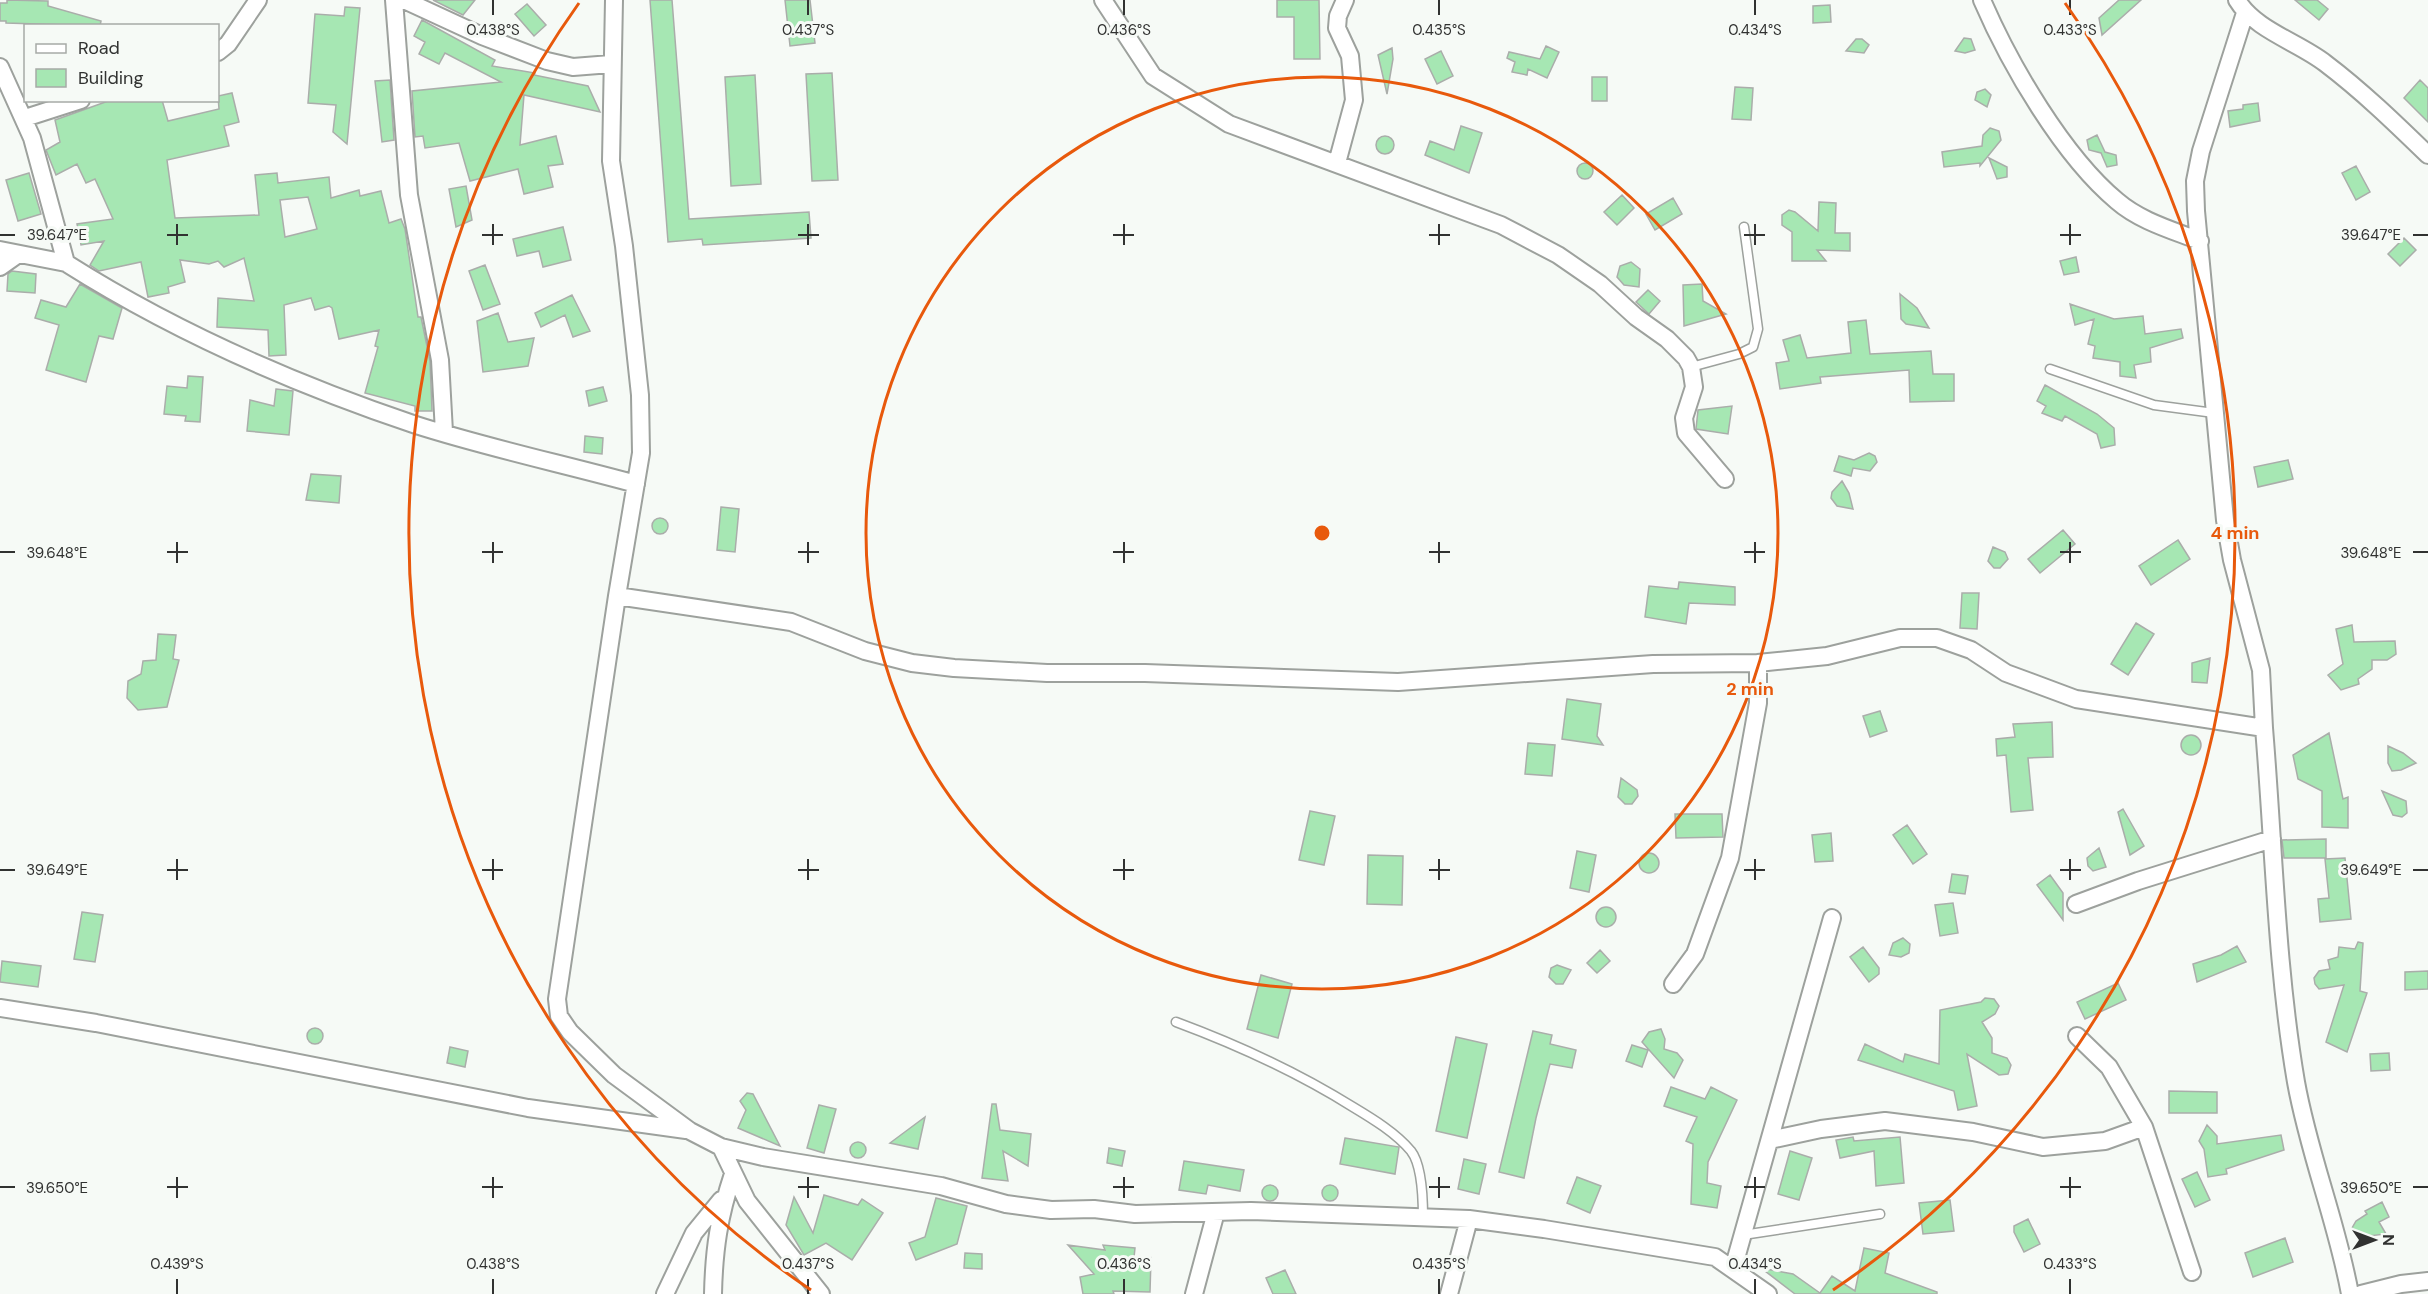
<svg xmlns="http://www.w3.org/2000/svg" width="2428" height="1294" viewBox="0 0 2428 1294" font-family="'DM Sans',sans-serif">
	<rect width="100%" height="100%" fill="#f6faf6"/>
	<!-- building -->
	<path fill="#a6e7b3" stroke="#aaadaa" stroke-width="1.5" fill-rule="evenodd" d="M7 0 48 1V6L101 21 100 26 6 23V21H0V3H7Z
		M433 0H475L463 15Z
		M650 0H672L689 219 809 212 811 238 703 245 702 239 668 242Z
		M785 0H810L815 43 790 46Z
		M1277 0H1319L1320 59H1294V17H1277Z
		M2119 0H2141L2102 35 2099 18Z
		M2295 0H2317L2328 9 2319 20Z
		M527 4 546 25 534 36 515 14Z
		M1830 5 1831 22 1813 23V6Z
		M345 7 360 8 347 144 333 132 336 105 308 103 315 14 344 16Z
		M422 20 495 60 492 66 535 73 534 75 588 86 600 112 524 95 520 145 556 136 563 164 548 166 553 187 524 194 518 169 470 181 459 143 425 148 423 136 415 137 412 91 501 82 445 53 439 64 419 54 425 42 414 36Z
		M1964 38 1971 39 1975 50 1965 53 1955 51Z
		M1856 39H1862L1869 45 1864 53 1846 51Z
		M1546 46 1559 52 1547 78 1528 69 1527 75 1512 72 1515 62 1507 58 1509 52 1540 59Z
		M1392 48 1393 59 1387 94 1378 55Z
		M1441 51 1453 76 1437 84 1425 59Z
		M832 73 838 180 812 181 806 74Z
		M755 75 761 184 731 186 725 77Z
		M1592 77H1607V101H1592Z
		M390 80 394 140 382 142 375 81Z
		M2420 80 2428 88V122L2404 98Z
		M1735 87 1753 88 1751 120 1732 119Z
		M1985 89 1991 95 1987 107 1975 100 1977 92Z
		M232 93 239 122 224 126 229 146 167 160 175 218 259 215 255 175 277 173 278 183 329 177 331 198 359 190 360 196 381 191 389 223 401 219 405 229 418 317H421L430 361 432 411H415V406L365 393 378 347 375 346 379 330 339 339 332 308 329 306 315 310 311 298 284 305 286 355 269 356 268 330 217 327 218 298 254 301 244 258 224 267 218 261 209 264 180 260 185 282 168 287 169 293 148 297 141 262 99 271 90 265 104 241 81 245 77 224 113 219 95 179 86 183 77 164 56 175 46 150 60 142 55 120 111 100H162L168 121 219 109 218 96ZM308 197 317 229 285 237 280 200Z
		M2258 103 2260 121 2230 127 2228 111 2243 109V105Z
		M1461 126 1482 133 1469 173 1425 155 1430 141 1454 150Z
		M1990 128 1999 131 2001 140 1980 166V163L1944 167 1942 152 1982 146 1983 135Z
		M2097 135 2105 152 2116 155 2117 165 2107 167 2101 153 2089 150 2087 140Z
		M1376 145a9 9 0 1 1 18 0a9 9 0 1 1-18 0Z
		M1989 158 2007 167V177L1997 179Z
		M1577 171a8 8 0 1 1 16 0a8 8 0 1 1-16 0Z
		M2356 166 2370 192 2356 200 2342 173Z
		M29 173 41 214 18 221 6 180Z
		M466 186 472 220 456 227 449 189Z
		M1622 195 1634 208 1617 225 1604 212Z
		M1673 198 1682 214 1655 230 1646 214Z
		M1819 202 1836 203 1835 233H1850V251L1817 250 1826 261H1792V232L1782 225V215L1789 210 1795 212 1818 231Z
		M563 227 571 260 543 267 539 251 517 256 513 239Z
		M2404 238 2416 250 2400 266 2388 254Z
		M2076 257 2079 272 2064 275 2060 261Z
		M1631 262 1640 269 1639 287 1624 285 1617 277 1620 266Z
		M485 265 500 304 483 310 469 271Z
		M12 271 36 274 35 293 7 291 8 274Z
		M80 284 122 308 113 339 99 336 86 382 46 370 59 325 35 318 41 300 66 307Z
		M1702 284 1703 301 1726 314 1684 326 1683 285Z
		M1648 290 1660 301 1649 314 1636 302Z
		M1900 294 1917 308 1929 328 1906 324 1901 319Z
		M572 295 590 331 573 337 565 315 541 327 535 313Z
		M2070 304 2114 319 2143 316 2145 334 2181 329 2183 338 2150 348 2151 362 2134 365 2136 378 2120 376V362L2093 358 2095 346 2088 344 2094 319 2075 325Z
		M498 313 508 342 534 338 528 366 483 372 477 321Z
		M1866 320 1870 354 1931 351 1933 374H1954V401L1910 402 1909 370 1820 377 1821 383 1780 389 1776 363 1789 361 1783 340 1800 335 1807 358 1851 353 1848 322Z
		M188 376 203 377 200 422 185 421 186 416 164 414 167 386 187 388Z
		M2045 385 2097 414 2114 428 2115 445 2101 448 2097 434 2065 416 2062 421 2042 413 2046 406 2037 401Z
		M603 387 607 401 589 406 586 391Z
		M276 389 293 391 289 435 247 431 250 400 274 406Z
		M1732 406 1728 434 1696 429 1698 410Z
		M585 436 603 438 602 454 584 452Z
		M1869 453 1875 456 1877 462 1870 471 1853 468 1851 476 1834 471 1839 456 1854 460Z
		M2288 460 2293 479 2258 487 2254 467Z
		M311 474 341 476 339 503 306 500Z
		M1842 481 1849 493 1853 509 1837 506 1831 498 1832 492Z
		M721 507 739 509 735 552 717 550Z
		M652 526a8 8 0 1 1 16 0a8 8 0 1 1-16 0Z
		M2063 530 2075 544 2040 573 2028 559Z
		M2178 540 2190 559 2151 585 2139 566Z
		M1993 547 2005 552 2008 559 2000 568H1994L1988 561Z
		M1679 582 1735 587V605L1689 603 1686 624 1645 617 1649 586 1678 589Z
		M1962 593H1979L1977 629 1960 628Z
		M2136 623 2154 634 2128 675 2111 664Z
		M2352 625 2354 642 2395 641 2396 654 2387 660H2372V669L2358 679 2359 684 2341 690 2328 675 2343 664 2336 629Z
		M158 634 176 635 173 659 179 660 167 707 138 710 127 698 128 681 141 674 143 661 156 660Z
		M2210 658 2207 683 2192 682V663Z
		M1567 699 1601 704 1597 736 1603 745 1562 739Z
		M1880 711 1887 731 1870 737 1863 716Z
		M2052 722 2053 757 2028 758 2033 810 2011 812 2006 755 1997 756 1996 739 2015 737 2013 724Z
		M2329 733 2343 799 2348 797V828L2322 827V791L2298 779 2293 755Z
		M2181 745a10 10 0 1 1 20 0a10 10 0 1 1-20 0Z
		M1528 743 1555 745 1552 776 1525 774Z
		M2388 746 2403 753 2416 763 2401 770 2392 771 2388 763Z
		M1621 778 1637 790 1638 796 1632 804H1625L1618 797Z
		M2382 791 2406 801 2407 813 2402 817 2393 815Z
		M2123 809 2144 846 2130 855 2118 812Z
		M1310 811 1335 816 1324 865 1299 860Z
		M1675 814H1722L1723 837 1676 838Z
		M1907 825 1927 854 1913 864 1893 835Z
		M1831 833 1833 861 1815 862 1812 835Z
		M2326 839V858H2284L2282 840Z
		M2099 848 2106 867 2093 871 2088 866 2087 858Z
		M1577 851 1596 855 1589 892 1570 888Z
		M1639 863a10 10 0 1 1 20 0a10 10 0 1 1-20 0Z
		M1368 855 1403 856 1402 905 1367 904Z
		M2345 858 2351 919 2320 922 2318 899 2329 898 2325 859Z
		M1952 874 1968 876 1965 894 1949 892Z
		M2050 875 2063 893V920L2037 885Z
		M1953 903 1958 933 1940 936 1935 905Z
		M1596 917a10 10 0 1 1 20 0a10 10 0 1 1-20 0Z
		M82 912 103 915 95 962 74 959Z
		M1903 938 1910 944 1909 953 1901 957 1889 955 1893 943Z
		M2358 942 2363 943 2360 991 2367 993 2347 1052 2326 1042 2344 985 2319 989 2315 984 2314 978 2319 971 2330 969 2328 960 2338 957 2339 947 2355 949Z
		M2237 946 2246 962 2197 982 2193 964 2221 955Z
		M1863 947 1879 968V974L1869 982 1850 957Z
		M1600 950 1610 961 1597 973 1587 963Z
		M2 961 41 966 38 987 0 982Z
		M1557 965 1571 970 1563 984H1556L1549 977 1551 968Z
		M2428 971V989L2405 990V972Z
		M1261 975 1292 984 1278 1038 1247 1029Z
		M2118 983 2126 1000 2085 1019 2077 1002Z
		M1985 998 1994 999 1999 1006 1995 1014 1982 1022 1992 1038V1053L2007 1058 2011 1065 2008 1074 1999 1075 1967 1054 1977 1106 1958 1110 1954 1091 1858 1060 1865 1044 1903 1062 1905 1054 1939 1064 1940 1010 1981 1002Z
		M307 1036a8 8 0 1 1 16 0a8 8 0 1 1-16 0Z
		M1661 1029 1665 1039 1664 1049 1677 1053 1683 1060 1674 1078 1642 1042 1649 1032Z
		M1533 1031 1552 1035 1550 1044 1576 1050 1572 1068 1550 1064 1536 1118 1524 1178 1499 1172Z
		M1456 1037 1487 1044 1467 1138 1436 1131Z
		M1632 1045 1648 1050 1642 1067 1626 1061Z
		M450 1047 468 1051 465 1067 447 1063Z
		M2389 1053 2390 1070 2371 1071 2370 1054Z
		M1671 1087 1705 1099 1711 1087 1737 1100 1708 1162 1707 1183 1721 1186 1717 1208 1691 1204 1693 1144 1686 1141 1697 1117 1664 1106Z
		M2169 1091 2217 1092V1113H2169Z
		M747 1093 753 1094 780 1146 738 1128 746 1110 740 1101Z
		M992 1104H996L1000 1130 1031 1134 1028 1166 1003 1151 1008 1181 982 1178Z
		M819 1105 836 1109 824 1153 807 1148Z
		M925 1117 918 1149 890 1143Z
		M2207 1125 2217 1136V1144L2281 1135 2284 1150 2226 1169 2227 1174 2208 1177 2204 1149 2199 1141Z
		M1853 1137 1854 1141 1900 1137 1904 1183 1876 1186 1874 1151 1840 1158 1836 1140Z
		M1345 1138 1399 1147 1395 1174 1340 1164Z
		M850 1150a8 8 0 1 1 16 0a8 8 0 1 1-16 0Z
		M1109 1148 1125 1151 1122 1166 1107 1163Z
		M1790 1151 1812 1158 1799 1200 1778 1194Z
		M1464 1159 1486 1164 1479 1194 1458 1189Z
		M1184 1161 1244 1170 1240 1191 1208 1185 1206 1194 1179 1190Z
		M2197 1172 2210 1200 2195 1207 2182 1179Z
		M1577 1177 1601 1186 1590 1213 1567 1203Z
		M1262 1193a8 8 0 1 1 16 0a8 8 0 1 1-16 0Z
		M1322 1193a8 8 0 1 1 16 0a8 8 0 1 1-16 0Z
		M824 1195 858 1205 862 1199 883 1213 852 1260 826 1243 804 1255 786 1225 794 1197 813 1233Z
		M936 1198 967 1206 957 1244 916 1260 909 1243 925 1237Z
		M1950 1200 1954 1231 1923 1234 1919 1203Z
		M2382 1202 2389 1217 2379 1222 2386 1234 2360 1237 2355 1234 2352 1228 2356 1221 2367 1214 2365 1211Z
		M2028 1219 2040 1244 2024 1252 2014 1232V1226Z
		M2285 1238 2293 1262 2253 1277 2245 1253Z
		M1068 1245 1105 1250 1103 1245 1135 1248 1133 1267 1151 1258 1150 1292 1113 1291 1114 1294H1083L1080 1277 1094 1274Z
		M1864 1248 1889 1253 1885 1273 1937 1292V1294H1795L1761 1268 1793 1274 1820 1293 1832 1276 1855 1291Z
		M965 1253 982 1254V1269L964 1268Z
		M1285 1270 1296 1294H1273L1266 1278Z"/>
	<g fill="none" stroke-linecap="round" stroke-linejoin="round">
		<!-- lane casing -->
		<g stroke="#9da19d" stroke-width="11">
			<path id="lane" d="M1691 367 1739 354 1753 347 1758 329 1744 227
				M2050 369 2154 405 2214 413
				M1176 1022C1238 1045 1297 1072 1353 1107 1373 1119 1396 1133 1411 1151 1422 1165 1423 1201 1423 1218
				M1743 1235 1880 1214"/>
		</g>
		<!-- street casing -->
		<g stroke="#9da19d" stroke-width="20">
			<path id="street" d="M394 0 409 195 440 360 444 432
				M404 0 482 36 547 61 573 67 611 64
				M614 0 611 161 624 246 640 395 641 453 617 596 557 999 559 1016 570 1032 614 1075 690 1131 721 1147 763 1157 941 1186 1006 1204 1051 1210 1094 1209 1135 1214 1251 1211 1469 1219 1544 1229 1715 1257 1768 1294
				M1103 0 1153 76 1229 124 1501 225 1558 255 1600 284 1636 317 1667 339 1686 358 1691 367 1694 387 1684 418 1686 433 1725 479
				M1982 0C2010 65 2063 156 2117 201 2140 221 2172 230 2200 241
				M2237 0C2255 30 2298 42 2325 63 2362 91 2395 123 2428 155
				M2245 13 2201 151 2195 181 2196 211 2225 520 2232 560 2261 670 2264 728
				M218 52 228 44 258 0
				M0 67 32 138 66 263C175 332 294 384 416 425 488 448 563 464 636 484
				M25 118 81 100
				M1337 163 1354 100 1350 56 1337 28 1338 16 1345 0
				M0 250 66 263
				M0 267 17 255
				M617 596 791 622 865 651 912 663 954 668 1047 673H1145L1398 682 1653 664 1758 663
				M2076 904 2138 881 2272 839
				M1673 984 1695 954 1730 858 1758 703V663L1827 656 1900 638H1937L1971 650 2006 673 2076 699 2264 728C2274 847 2276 965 2296 1082 2309 1155 2337 1222 2350 1294
				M0 1008 96 1023 528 1108 686 1130
				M2144 1127 2192 1272
				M1770 1140 1821 1129 1885 1121 1973 1132 2043 1147 2105 1141 2144 1127 2109 1067 2077 1036
				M721 1147 747 1201 821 1294
				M1733 1269 1832 918
				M665 1294 694 1233 721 1200
				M713 1294C714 1249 719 1216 733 1174
				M1194 1294 1216 1212
				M1449 1294 1469 1219
				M2361 1294 2401 1284 2428 1281"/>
		</g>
		<!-- lane -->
		<use href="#lane" stroke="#fff" stroke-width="8"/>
		<!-- street -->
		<use href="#street" stroke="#fff" stroke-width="16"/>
	</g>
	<!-- ticks -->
	<path fill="none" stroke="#313231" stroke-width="2" d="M493 0V15M808 0V15M1124 0V15M1439 0V15M1755 0V15M2070 0V15M177 224V245M493 224V245M808 224V245M1124 224V245M1439 224V245M1755 224V245M2070 224V245M0 235H15M167 235H188M482 235H503M798 235H819M1113 235H1134M1429 235H1450M1744 235H1765M2060 235H2081M2413 235H2428M177 542V563M493 542V563M808 542V563M1124 542V563M1439 542V563M1755 542V563M2070 542V563M0 552H15M167 552H188M482 552H503M798 552H819M1113 552H1134M1429 552H1450M1744 552H1765M2060 552H2081M2413 552H2428M177 859V880M493 859V880M808 859V880M1124 859V880M1439 859V880M1755 859V880M2070 859V880M0 870H15M167 870H188M482 870H503M798 870H819M1113 870H1134M1429 870H1450M1744 870H1765M2060 870H2081M2413 870H2428M177 1177V1198M493 1177V1198M808 1177V1198M1124 1177V1198M1439 1177V1198M1755 1177V1198M2070 1177V1198M0 1187H15M167 1187H188M482 1187H503M798 1187H819M1113 1187H1134M1429 1187H1450M1744 1187H1765M2060 1187H2081M2413 1187H2428M177 1279V1294M493 1279V1294M808 1279V1294M1124 1279V1294M1439 1279V1294M1755 1279V1294M2070 1279V1294"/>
	<!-- distance rings -->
	<g fill="none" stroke="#e8590c" stroke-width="3">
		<circle cx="1322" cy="533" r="456"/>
		<path d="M811 1290A913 913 0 0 1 579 3M2065 3A913 913 0 0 1 1833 1290"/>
	</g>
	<g font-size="15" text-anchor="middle" fill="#313231" stroke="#f6faf6" stroke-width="6" stroke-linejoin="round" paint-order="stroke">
		<text x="493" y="35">0.438°S</text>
		<text x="808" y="35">0.437°S</text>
		<text x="1124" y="35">0.436°S</text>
		<text x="1439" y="35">0.435°S</text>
		<text x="1755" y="35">0.434°S</text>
		<text x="2070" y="35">0.433°S</text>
		<text x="2371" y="240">39.647°E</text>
		<text x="57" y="240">39.647°E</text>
		<text x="2371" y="558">39.648°E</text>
		<text x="57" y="558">39.648°E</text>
		<text x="2371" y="875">39.649°E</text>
		<text x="57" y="875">39.649°E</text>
		<text x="57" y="1193">39.650°E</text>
		<text x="2371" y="1193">39.650°E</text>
		<text x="177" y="1269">0.439°S</text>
		<text x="493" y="1269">0.438°S</text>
		<text x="808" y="1269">0.437°S</text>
		<text x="1124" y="1269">0.436°S</text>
		<text x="1439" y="1269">0.435°S</text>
		<text x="1755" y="1269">0.434°S</text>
		<text x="2070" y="1269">0.433°S</text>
	</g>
	<circle cx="1322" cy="533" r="9" fill="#e8590c" stroke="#f6faf6" stroke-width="3"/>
	<g font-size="18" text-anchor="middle" font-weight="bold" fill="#e8590c" stroke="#f6faf6" stroke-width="6" stroke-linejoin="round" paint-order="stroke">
		<text x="2235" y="539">4 min</text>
		<text x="1750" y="695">2 min</text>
	</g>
	<!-- legend -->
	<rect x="24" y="24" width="195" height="78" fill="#f6faf6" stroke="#a7aaa7" stroke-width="1.5"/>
	<rect x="36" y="44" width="30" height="9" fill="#ffffff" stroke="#a7aaa7" stroke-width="1.5"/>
	<text x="78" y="54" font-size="18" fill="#313231">Road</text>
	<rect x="36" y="69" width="30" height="18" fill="#a6e7b3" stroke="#a7aaa7" stroke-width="1.5"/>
	<text x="78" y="84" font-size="18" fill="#313231">Building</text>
	<!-- north arrow -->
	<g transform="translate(2374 1240) rotate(90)" stroke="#f6faf6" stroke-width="4.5" paint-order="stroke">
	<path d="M0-4.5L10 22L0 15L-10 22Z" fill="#313231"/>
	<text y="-9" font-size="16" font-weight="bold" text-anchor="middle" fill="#313231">N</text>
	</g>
</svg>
